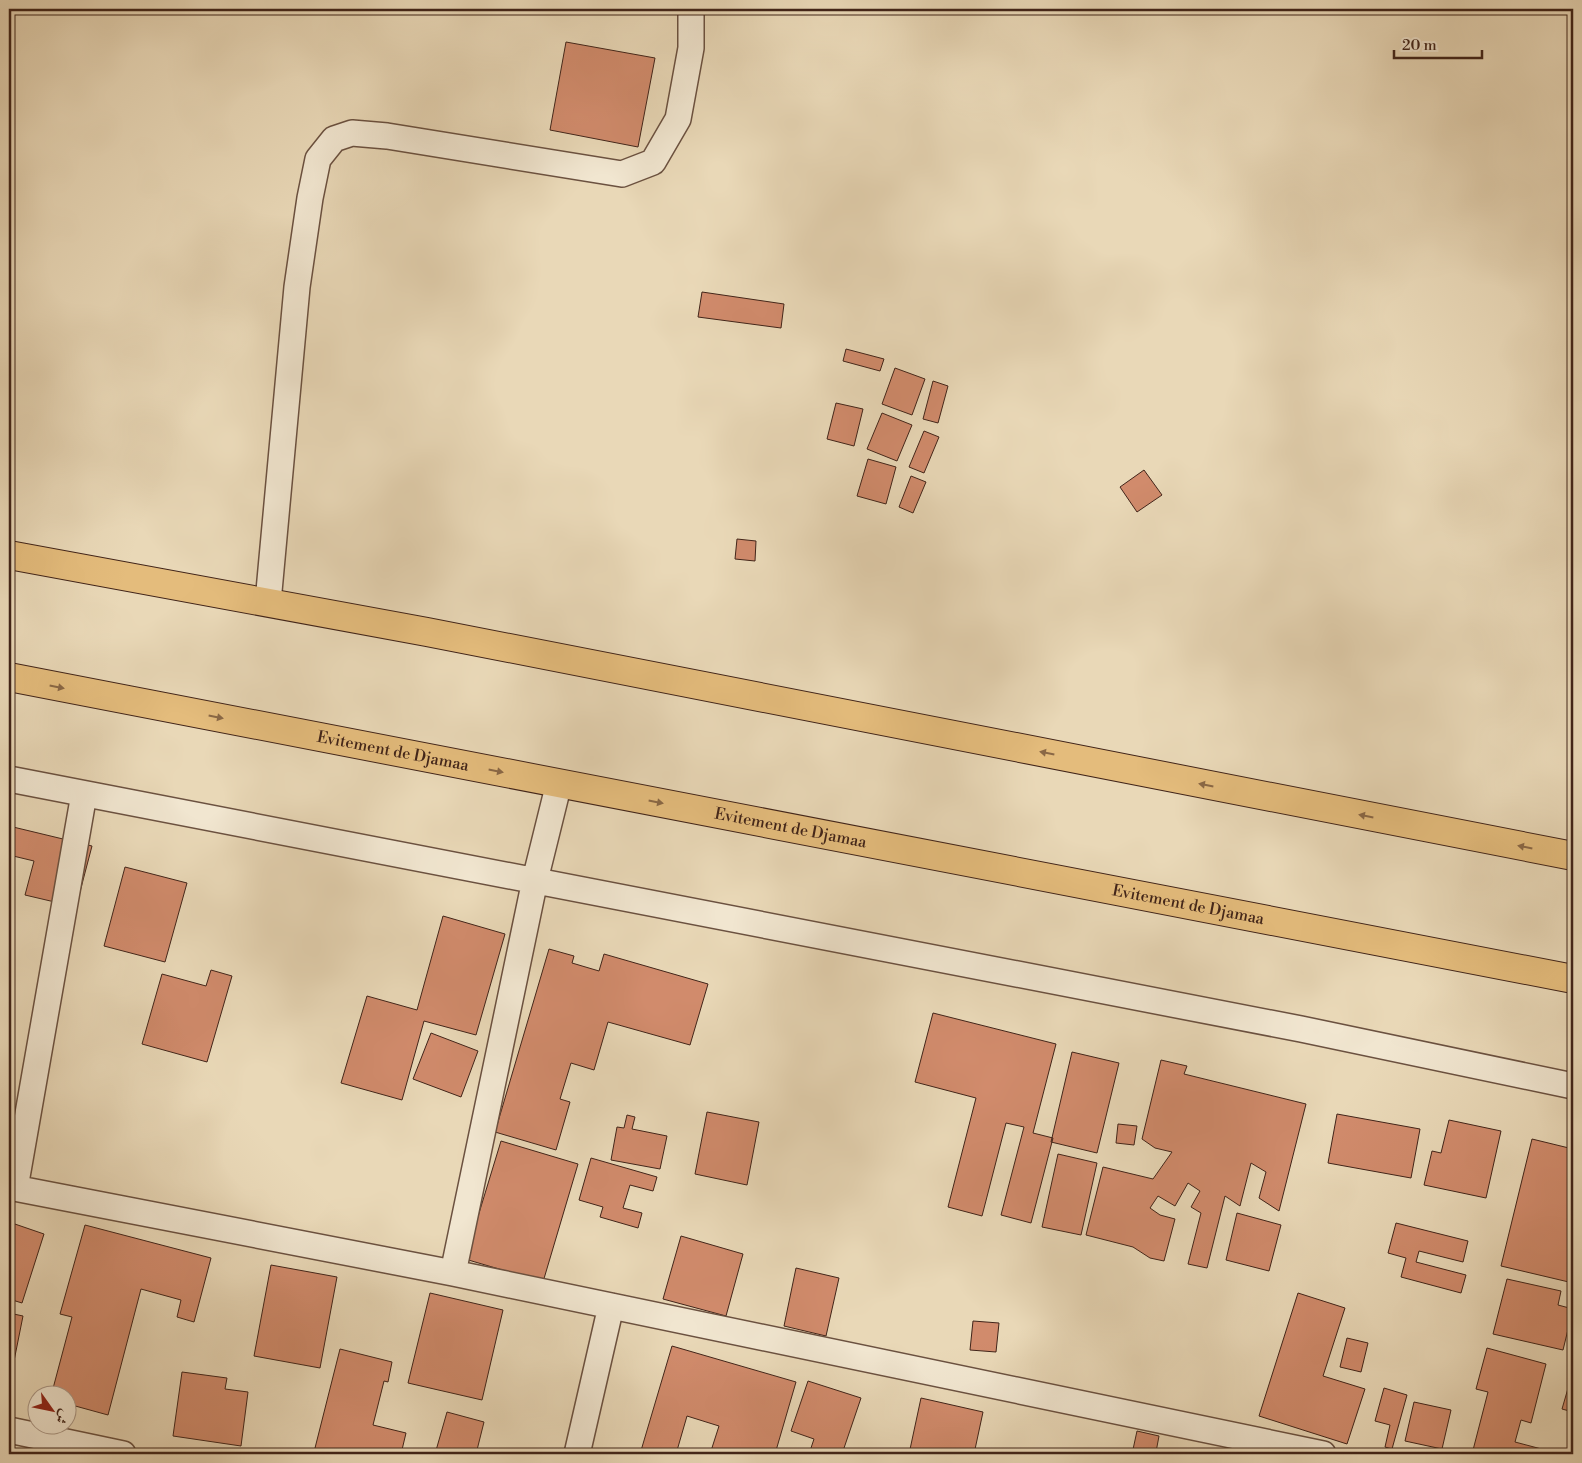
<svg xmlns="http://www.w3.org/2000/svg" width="1582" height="1463" viewBox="0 0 1582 1463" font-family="'Libre Bodoni',Amiri,serif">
	<rect width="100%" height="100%" fill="#e9d8b7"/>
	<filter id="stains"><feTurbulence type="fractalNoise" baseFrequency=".004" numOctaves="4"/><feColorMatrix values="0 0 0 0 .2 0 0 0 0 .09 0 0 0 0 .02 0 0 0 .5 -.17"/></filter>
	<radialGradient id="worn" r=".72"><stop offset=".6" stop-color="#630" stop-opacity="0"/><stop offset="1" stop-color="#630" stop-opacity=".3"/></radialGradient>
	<!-- building -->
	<path fill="#d18b6c" stroke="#412419" d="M566 42 655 58 638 147 550 130Z
		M702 292 784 304 781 328 698 317Z
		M846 349 884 359 880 371 843 361Z
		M895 368 925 379 912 415 882 404Z
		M933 381 948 386 938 423 923 419Z
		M836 403 863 409 854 446 827 439Z
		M882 413 912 425 897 461 867 449Z
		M924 431 939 437 924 473 909 467Z
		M868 459 896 467 886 504 857 496Z
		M1144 470 1162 495 1137 512 1120 487Z
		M911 476 926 482 913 513 899 507Z
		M737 539 756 541 755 561 735 559Z
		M9 826 92 846 76 907 25 895 34 861 9 855Z
		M125 867 187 883 165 962 104 946Z
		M443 916 505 934 476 1035 424 1021 402 1100 341 1083 367 996 417 1010Z
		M549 949 574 956 572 963 599 971 604 954 708 984 690 1045 608 1022 594 1070 571 1063 560 1099 570 1102 556 1150 495 1132Z
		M211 970 232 976 207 1062 142 1044 162 974 206 986Z
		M933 1013 1056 1044 1033 1133 1053 1138 1031 1223 1001 1215 1024 1127 1006 1123 982 1216 948 1207 976 1098 915 1082Z
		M431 1033 478 1051 461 1097 413 1079Z
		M1072 1052 1119 1063 1097 1153 1051 1142Z
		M1161 1060 1187 1066 1184 1074 1306 1104 1279 1211 1259 1198 1266 1172 1251 1163 1240 1206 1225 1196 1207 1268 1188 1264 1201 1213 1191 1207 1200 1191 1188 1183 1175 1206 1158 1196 1150 1208 1160 1215 1175 1219 1164 1261 1150 1258 1133 1247 1086 1235 1103 1167 1153 1179 1172 1152 1155 1148 1142 1139Z
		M707 1112 759 1122 747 1185 695 1174Z
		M1337 1114 1420 1129 1411 1178 1328 1163Z
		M627 1115 635 1117 632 1129 667 1136 660 1169 611 1160 617 1127 624 1128Z
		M1449 1120 1501 1131 1486 1198 1424 1185 1432 1151 1441 1153Z
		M1118 1124 1137 1126 1134 1145 1116 1143Z
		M1532 1139 1573 1149V1283L1501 1266Z
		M501 1141 578 1164 543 1282 465 1259Z
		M1058 1154 1097 1163 1081 1235 1042 1227Z
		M591 1158 657 1177 653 1191 630 1185 623 1208 642 1213 638 1228 600 1217 603 1207 579 1200Z
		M1237 1213 1281 1225 1269 1271 1226 1260Z
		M9 1222 44 1234 22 1303 9 1299Z
		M1396 1223 1468 1241 1463 1262 1419 1251 1416 1262 1466 1275 1461 1293 1401 1277 1406 1258 1388 1253Z
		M85 1225 211 1258 194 1322 177 1317 181 1300 141 1289 108 1415 68 1404V1396H51L72 1317 60 1314Z
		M681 1236 743 1254 726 1316 663 1299Z
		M271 1265 337 1277 320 1368 254 1356Z
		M796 1268 839 1278 826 1336 784 1326Z
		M1507 1279 1561 1291 1558 1305 1573 1309 1563 1350 1493 1334Z
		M430 1293 503 1310 482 1400 408 1383Z
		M1298 1293 1345 1308 1323 1376 1365 1389 1347 1444 1259 1416Z
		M9 1313 23 1316 9 1386Z
		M973 1321 999 1323 996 1352 970 1350Z
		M1347 1338 1368 1343 1361 1372 1340 1367Z
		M672 1346 796 1382 775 1454H710L719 1426 687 1416 676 1454H640Z
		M1487 1348 1546 1364 1531 1423 1521 1420 1515 1442 1549 1451 1548 1454H1472L1488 1392 1476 1389Z
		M340 1349 392 1362 388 1382 384 1381 373 1425 406 1433 401 1454 381 1449 379 1454H323L314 1452Z
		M1573 1371V1412L1562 1409Z
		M182 1372 227 1378 225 1389 248 1392 241 1446 173 1436Z
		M808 1381 861 1398 842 1454H809L814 1439 791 1431Z
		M1384 1388 1407 1395 1392 1449 1385 1447 1390 1425 1375 1421Z
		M921 1398 983 1412 974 1454H909Z
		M1414 1402 1451 1410 1442 1449 1405 1441Z
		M447 1412 484 1422 476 1454H435Z
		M1137 1431 1159 1436 1156 1452 1166 1454H1132Z"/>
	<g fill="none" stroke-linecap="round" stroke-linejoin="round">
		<!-- street casing -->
		<g stroke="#6b5140" stroke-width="28">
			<path id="street" d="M268 602 297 287 310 198 318 159 334 139 352 133 387 136 622 174 653 162 678 119 691 48V9
				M9 779 1301 1029 1573 1086
				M9 1187 453 1273 1323 1454
				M15 1188 84 794
				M453 1273 535 880 559 783
				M9 1430 123 1454
				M577 1454 611 1306"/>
		</g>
		<!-- primary casing -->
		<g stroke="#412419" stroke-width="30">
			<g id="primary">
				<path d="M9 555 427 632 1573 856"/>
				<path id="s1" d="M9 677 1573 979"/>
			</g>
		</g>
		<!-- street -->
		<use href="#street" stroke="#f1e6d0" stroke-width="25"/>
		<!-- primary -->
		<use href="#primary" stroke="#e4bc7c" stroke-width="28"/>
	</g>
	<!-- one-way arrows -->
	<defs><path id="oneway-solid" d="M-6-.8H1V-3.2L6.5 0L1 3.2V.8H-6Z" transform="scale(1.25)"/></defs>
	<g fill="#8a6846">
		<use href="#oneway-solid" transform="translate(57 687) rotate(11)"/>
		<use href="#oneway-solid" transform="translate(216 717) rotate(11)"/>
		<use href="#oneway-solid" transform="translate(1047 753) rotate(-169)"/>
		<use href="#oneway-solid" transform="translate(496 771) rotate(11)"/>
		<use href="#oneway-solid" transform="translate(1206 785) rotate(-169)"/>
		<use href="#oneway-solid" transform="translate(656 802) rotate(11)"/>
		<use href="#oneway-solid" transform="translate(1366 816) rotate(-169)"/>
		<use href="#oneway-solid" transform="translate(1525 847) rotate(-169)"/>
	</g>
	<g text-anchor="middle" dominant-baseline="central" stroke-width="4.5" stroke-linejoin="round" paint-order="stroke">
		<!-- street labels -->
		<g font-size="16" fill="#412419" stroke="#f1e6d0">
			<text stroke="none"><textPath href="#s1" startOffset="391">Evitement de Djamaa</textPath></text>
			<text stroke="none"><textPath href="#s1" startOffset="796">Evitement de Djamaa</textPath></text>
			<text stroke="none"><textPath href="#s1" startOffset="1201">Evitement de Djamaa</textPath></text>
		</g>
	</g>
	<!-- margin -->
	<rect width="1582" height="1463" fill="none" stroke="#e9d8b7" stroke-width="30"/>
	<rect x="10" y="10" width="1562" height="1443" fill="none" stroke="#412419" stroke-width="2.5"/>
	<rect x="15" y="15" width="1552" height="1433" fill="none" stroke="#412419"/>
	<!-- north arrow -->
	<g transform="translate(52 1410) rotate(123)"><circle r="24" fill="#f1e6d0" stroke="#ab9887"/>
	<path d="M0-4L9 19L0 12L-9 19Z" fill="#8f2418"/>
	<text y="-8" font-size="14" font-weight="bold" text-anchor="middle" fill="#412419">ش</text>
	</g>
	<!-- scale -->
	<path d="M1394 50v8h88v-8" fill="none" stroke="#412419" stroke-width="2.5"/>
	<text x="1402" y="50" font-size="15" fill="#412419" stroke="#f1e6d0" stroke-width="4" paint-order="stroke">20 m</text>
	<rect width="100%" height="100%" filter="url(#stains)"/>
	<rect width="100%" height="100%" fill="url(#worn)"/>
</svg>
